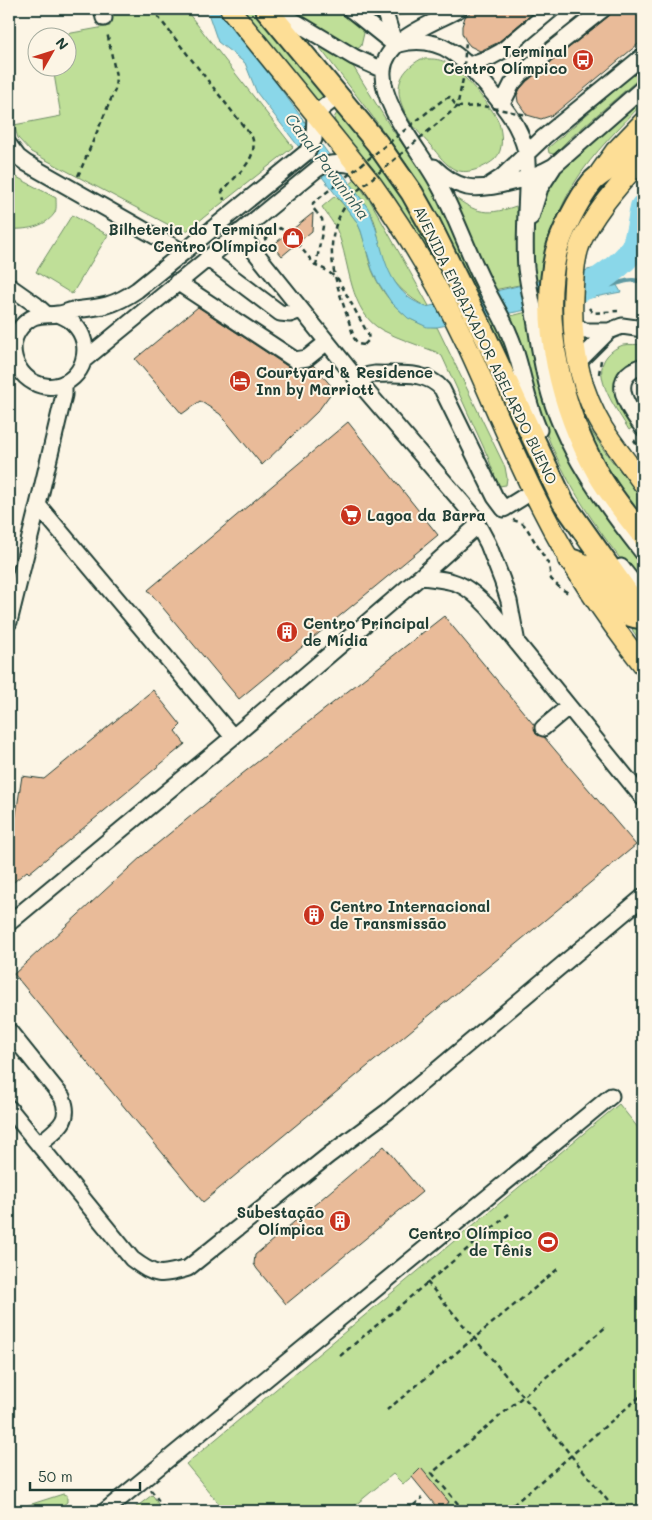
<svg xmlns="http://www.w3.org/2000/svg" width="652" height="1520" viewBox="0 0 652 1520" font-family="Mali,sans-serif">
	<rect width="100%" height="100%" fill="#fcf5e5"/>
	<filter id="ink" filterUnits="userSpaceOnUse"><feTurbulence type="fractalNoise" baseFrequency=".02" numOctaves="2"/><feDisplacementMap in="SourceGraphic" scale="10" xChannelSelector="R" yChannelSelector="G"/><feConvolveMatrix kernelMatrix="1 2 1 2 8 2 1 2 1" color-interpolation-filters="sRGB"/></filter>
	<g filter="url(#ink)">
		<!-- green -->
		<path fill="#bfdf98" stroke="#6f8e66" d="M107 9H185L293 147 184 233 31 152 18 138 14 125 61 116 53 68H68V38L50 37 110 26Z
			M244 9H256L326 97 320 103Z
			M288 9H338L359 25 364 33 361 46 356 50Z
			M393 9H438C424 17 409 13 393 16L391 14Z
			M322 45 351 63 391 128 409 153 419 163 442 204 482 291 473 293C455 255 438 214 415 177 386 132 352 90 320 48Z
			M421 59C431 59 438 58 447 63 459 68 495 110 499 123 502 134 504 150 495 159 486 167 468 175 456 170 446 166 438 154 431 146 407 121 378 83 421 59Z
			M643 66V75L568 140 554 154 549 153 548 148Z
			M643 94V103C620 127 593 153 575 182 557 210 546 247 540 280L534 281C533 269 531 257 531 245 531 222 547 187 561 168Z
			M338 111 386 171 419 224 453 296 398 204 335 121 334 118Z
			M9 173 56 198C56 204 57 210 54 214 44 228 24 230 9 229Z
			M355 180 372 204 429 306 426 307C408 297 394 285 385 266 379 251 379 234 374 220 368 207 358 196 349 185Z
			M446 191C474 211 482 218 516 206L521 237 524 284 494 290Z
			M335 196C343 204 351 212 357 222 365 237 366 254 372 270 382 296 408 327 437 327L505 467 507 478 506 485 499 486 497 483 488 457 442 356 436 352C418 345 399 339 382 330 349 312 350 263 338 233 335 224 327 215 322 207Z
			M72 215 108 235 72 294 36 272Z
			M527 312 627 541 643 561V588C612 549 582 509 560 464 537 418 524 366 507 317Z
			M496 318 520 385 485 321Z
			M473 339H475L623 601 600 578 537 482Z
			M643 344V359L630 364 625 370 636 425 629 430C618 411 590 376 607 356 611 351 617 347 623 345 630 344 637 345 643 344Z
			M564 373 591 431 608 456 643 499V524L606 474Z
			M634 627 643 628V645L633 631 632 628Z
			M619 1104 643 1134V1511H446L449 1502 421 1469 403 1484 393 1474 348 1511H225L186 1464Z
			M63 1494 67 1495V1502L56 1511H10Z
			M152 1495 154 1497 162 1511H131Z"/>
		<!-- water -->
		<path fill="#8ad7e9" stroke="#5f99a1" d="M204 9H222L368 208C383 238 380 273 408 297 413 301 420 304 426 307L605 266 621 292 437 327H427L408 318 391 302 378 282 372 269 361 231 357 222 257 93 245 63 218 42 208 13Z"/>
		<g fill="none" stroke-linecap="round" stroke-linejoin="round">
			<!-- stream -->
			<path stroke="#5f99a1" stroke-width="4.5" d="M611 285C623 282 631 278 643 282"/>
			<!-- river -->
			<path stroke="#8ad7e9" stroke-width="26" d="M578 289C593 287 625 262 633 249 639 237 640 220 643 207"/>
		</g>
		<!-- building -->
		<path fill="#e9bb99" stroke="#1f3d34" d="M474 9H538L497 43 480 51 470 46 466 41 462 33V26L465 17Z
			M612 9H643V40L553 115 541 119 527 115 518 102 517 95 520 89 527 81 609 16Z
			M313 213 312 231 282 256 273 245Z
			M198 307 290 368 298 369 303 372 313 365 334 389 318 411 262 465 220 414 200 401 182 414 135 359Z
			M348 422 438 535 239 699 148 590Z
			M444 616 534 725 536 734 544 737 636 845 203 1202 14 974 141 857 242 774Z
			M153 690 181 725 175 731 185 744 29 873 27 871 9 886V859L22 776 44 779Z
			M384 1146 422 1192 286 1304 257 1269 254 1264 255 1255Z
			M421 1468 449 1502 439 1510 412 1477Z"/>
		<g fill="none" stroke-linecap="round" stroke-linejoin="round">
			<!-- minor casing -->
			<g stroke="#1f3d34" stroke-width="19">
				<path id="minor" d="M102 9 104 18
					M274 9 354 57 383 70
					M350 9 395 45
					M385 9V13L395 45
					M459 9C435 23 385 38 383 71 381 108 422 152 439 185 456 216 467 250 483 282 491 300 503 317 510 336 523 366 525 400 539 430
					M399 44C442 33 465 60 490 90 507 110 519 125 526 151 528 163 527 177 527 189 526 215 524 242 526 268 528 283 531 298 534 313 538 337 541 361 547 384 563 448 603 502 643 553
					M469 65 491 57 502 51 552 9
					M502 104 512 84 521 74 603 9
					M9 145 18 157 26 163 183 252
					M434 167C444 177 454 184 467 187 490 191 535 177 554 166L643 88
					M491 184 502 177 544 137 643 56
					M531 217 540 188 553 168
					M239 232 368 393 472 514 488 544 502 580 509 601 517 643
					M207 258 280 313 290 314 301 310
					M177 282 295 360 307 358 327 342
					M9 286 36 305 46 314
					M58 314C64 317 70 319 74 324 95 345 84 381 55 386 24 391 0 352 21 327 34 312 42 316 58 314 63 314 68 311 73 310 84 309 96 308 107 305 118 302 127 297 137 290L307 152 314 139 315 114 338 96
					M572 324 585 331H609L622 326 643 329
					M84 360 317 169C330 161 343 163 357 166
					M577 363 609 331
					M643 366C606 377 628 408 643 428
					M359 382 369 375 375 374C398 375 426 370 442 389L495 497 504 509 533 491
					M38 505 233 737
					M621 567 643 595
					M420 577 478 525
					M9 622 38 505 64 395V383
					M543 728 568 707
					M9 923 233 737 420 577C455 580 464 582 489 608L643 798
					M9 1031 62 1097C73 1122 56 1129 39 1144
					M9 1108 132 1259C156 1277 160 1276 188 1268L329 1155 387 1112 643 897
					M105 1511 611 1096"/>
			</g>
			<!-- major casing -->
			<g stroke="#1f3d34" stroke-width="22">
				<path id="major" d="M230 9 372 184C407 233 439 286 465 341 492 398 514 457 544 513 571 567 606 618 643 665
					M643 157C622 183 596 209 582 240 574 257 574 278 573 296 571 342 579 388 603 428 615 447 630 465 643 484
					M600 172 615 151 643 122"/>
			</g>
			<!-- highway casing -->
			<g stroke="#1f3d34" stroke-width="25">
				<path id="highway" d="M266 9 377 143 412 193 430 225 486 338 563 502 643 615
					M643 143C633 151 624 159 613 166 607 171 597 176 592 182 579 198 561 233 556 253 540 324 562 409 597 472 610 495 627 515 643 536
					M569 559C574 561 579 562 584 565 607 581 608 616 643 618"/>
			</g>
			<!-- path -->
			<path stroke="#1f3d34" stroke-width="2.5" stroke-dasharray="5 4" stroke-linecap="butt" d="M152 9 252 137C260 160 234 176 222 192L224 200
				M78 176 115 90 116 76 107 32
				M264 240 280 228 288 233
				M297 243 316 266 324 269 338 279 368 334 369 340 364 345
				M316 266 323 226 322 219 317 213
				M589 308 593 313 618 311
				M599 374 601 360
				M634 440 642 452
				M513 520 522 523 526 527 549 565 551 579 560 588 570 594
				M427 1282 523 1396 616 1511
				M340 1356 509 1214
				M387 1410 559 1268
				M151 1490 166 1511
				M407 1511 422 1498
				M464 1511 432 1473 607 1326
				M506 1511 643 1394"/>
			<!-- minor -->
			<use href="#minor" stroke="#fcf5e5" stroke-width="15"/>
			<!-- major -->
			<use href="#major" stroke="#fdde96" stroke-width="19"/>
			<!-- highway -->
			<use href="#highway" stroke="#fdde96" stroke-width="21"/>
			<!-- path-bridge -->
			<path stroke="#1f3d34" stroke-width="2.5" stroke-dasharray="5 4" stroke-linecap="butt" d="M457 107 483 106 527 115
				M317 213 313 208V203L444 99 450 97 457 107
				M364 345 358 344 354 338C338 283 312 240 357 191L457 107 463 79 466 41"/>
		</g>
	</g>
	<!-- icons -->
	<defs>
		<g id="bus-disc" transform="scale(1.125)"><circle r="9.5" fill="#c8321e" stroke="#fcf5e5"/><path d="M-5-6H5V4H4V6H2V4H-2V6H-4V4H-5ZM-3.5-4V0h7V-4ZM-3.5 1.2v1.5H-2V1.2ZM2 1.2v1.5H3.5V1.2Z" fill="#fff"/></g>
		<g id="shop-disc" transform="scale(1.125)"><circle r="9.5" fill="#c8321e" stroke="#fcf5e5"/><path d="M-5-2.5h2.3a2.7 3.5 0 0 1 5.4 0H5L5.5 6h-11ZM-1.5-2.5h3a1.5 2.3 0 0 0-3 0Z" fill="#fff"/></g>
		<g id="hotel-disc" transform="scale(1.125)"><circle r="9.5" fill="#c8321e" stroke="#fcf5e5"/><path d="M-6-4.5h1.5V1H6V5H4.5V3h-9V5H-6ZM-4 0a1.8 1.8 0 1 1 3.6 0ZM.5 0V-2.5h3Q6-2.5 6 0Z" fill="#fff"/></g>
		<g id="supermarket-disc" transform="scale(1.125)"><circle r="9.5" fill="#c8321e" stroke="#fcf5e5"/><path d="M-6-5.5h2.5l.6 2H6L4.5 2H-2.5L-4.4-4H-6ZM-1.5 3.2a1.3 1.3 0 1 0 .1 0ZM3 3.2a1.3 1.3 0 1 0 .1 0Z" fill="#fff"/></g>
		<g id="building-disc" transform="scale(1.125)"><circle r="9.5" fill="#c8321e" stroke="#fcf5e5"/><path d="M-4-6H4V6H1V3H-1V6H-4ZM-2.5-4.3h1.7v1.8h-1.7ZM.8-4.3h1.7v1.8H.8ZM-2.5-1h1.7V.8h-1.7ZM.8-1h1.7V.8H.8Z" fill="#fff"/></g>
		<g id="stadium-disc" transform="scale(1.125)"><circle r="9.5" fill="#c8321e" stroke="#fcf5e5"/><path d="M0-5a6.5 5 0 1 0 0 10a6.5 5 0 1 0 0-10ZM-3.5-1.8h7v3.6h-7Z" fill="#fff"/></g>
	</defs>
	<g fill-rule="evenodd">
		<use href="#bus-disc" x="583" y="60"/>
		<use href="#shop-disc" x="293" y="238"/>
		<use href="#hotel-disc" x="240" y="381"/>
		<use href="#supermarket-disc" x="351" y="515"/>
		<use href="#building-disc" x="287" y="632"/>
		<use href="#building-disc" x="314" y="915"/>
		<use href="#building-disc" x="340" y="1221"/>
		<use href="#stadium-disc" x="548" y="1242"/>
	</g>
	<g text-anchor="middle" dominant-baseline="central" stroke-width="4" stroke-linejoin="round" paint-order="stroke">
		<!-- poi labels -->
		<g font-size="15" font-weight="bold" fill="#1f3d34" stroke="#fcf5e5" text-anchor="end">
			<text x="567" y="51">Terminal<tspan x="567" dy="17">Centro Olímpico</tspan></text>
			<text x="277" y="229">Bilheteria do Terminal<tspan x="277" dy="17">Centro Olímpico</tspan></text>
			<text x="256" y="372" text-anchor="start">Courtyard &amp; Residence<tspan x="256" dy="17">Inn by Marriott</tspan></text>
			<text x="367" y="515" text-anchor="start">Lagoa da Barra</text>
			<text x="303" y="623" text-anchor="start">Centro Principal<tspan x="303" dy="17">de Mídia</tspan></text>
			<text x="330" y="906" text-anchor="start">Centro Internacional<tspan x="330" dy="17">de Transmissão</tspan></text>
			<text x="324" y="1212">Subestação<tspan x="324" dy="17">Olímpica</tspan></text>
			<text x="532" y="1233">Centro Olímpico<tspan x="532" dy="17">de Tênis</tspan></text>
		</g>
		<!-- street labels -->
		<g font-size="15" fill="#1f3d34" stroke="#fcf5e5">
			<text transform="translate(486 345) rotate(64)">AVENIDA EMBAIXADOR ABELARDO BUENO</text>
		</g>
		<!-- water labels -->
		<g font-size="16" font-style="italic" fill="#345c58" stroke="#fcf5e5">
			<text transform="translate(328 166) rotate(53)">Canal Pavuninha</text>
		</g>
	</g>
	<!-- margin -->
	<rect width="652" height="1520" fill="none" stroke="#fcf5e5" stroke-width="30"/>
	<rect x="15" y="15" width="622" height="1490" fill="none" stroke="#1f3d34" stroke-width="2" filter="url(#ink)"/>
	<!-- north arrow -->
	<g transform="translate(52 52) rotate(51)"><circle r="24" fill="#fcf5e5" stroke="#a4ab9e"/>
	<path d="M0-4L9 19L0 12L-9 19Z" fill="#c8321e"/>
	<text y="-8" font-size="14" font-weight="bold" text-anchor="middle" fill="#1f3d34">N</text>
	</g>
	<!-- scale -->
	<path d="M30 1482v8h110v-8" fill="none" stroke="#1f3d34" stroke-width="2.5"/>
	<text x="38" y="1482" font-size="15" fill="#1f3d34" stroke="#fcf5e5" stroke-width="4" paint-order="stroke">50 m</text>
</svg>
